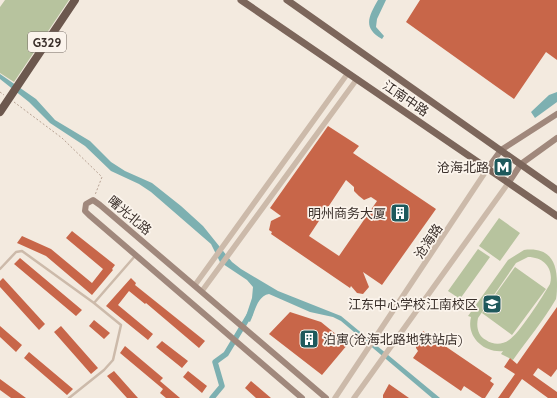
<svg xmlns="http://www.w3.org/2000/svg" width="557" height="398" viewBox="0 0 557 398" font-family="Quicksand,'Noto Sans SC',sans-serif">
	<rect width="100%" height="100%" fill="#f3eadf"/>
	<!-- green -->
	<path fill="#b7c39e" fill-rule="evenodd" d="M5 0H69L14 82 0 73V7Z
		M499 218 520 233 500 261 479 246Z
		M478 249 490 257 460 299 448 291Z
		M524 250C549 247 557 261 557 283 557 288 557 294 556 299 544 320 527 340 513 360L501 354 503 351C484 353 466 337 471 317L468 316 508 260ZM528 257C544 257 554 269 550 284 543 296 519 334 509 340 502 345 493 345 486 340 478 336 476 327 478 318L516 263Z
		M515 267 546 289 512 335 482 313Z"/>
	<!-- water -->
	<path fill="#7db0b1" d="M378 0H386L377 19 376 27 384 36 382 39C362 28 369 16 378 0Z
		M0 74 36 99 55 120 90 141 111 162 125 171 152 183 181 206 203 226 232 262 241 269 278 291 341 316 440 398H432L341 321 333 317 310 312 269 294C257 296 255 312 250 322L245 319 252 298 253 287 247 280 220 262 211 244 151 192 139 184 111 171 85 146 50 123 29 102 0 79Z
		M557 92V102L535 118 531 112 549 95Z"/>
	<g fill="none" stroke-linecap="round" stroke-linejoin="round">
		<!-- canal -->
		<path stroke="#7db0b1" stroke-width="5.5" d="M212 398 222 386 215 362 226 354 250 314"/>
	</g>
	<!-- building -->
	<path fill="#c86649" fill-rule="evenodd" d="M420 0H557V60L546 52 514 99 406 22Z
		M328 126 359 146 353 153 436 209 382 285 363 272 369 287 363 294 357 293 351 286 350 288 271 234 272 232 269 230 271 221 281 216 270 208ZM346 180 354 187V191L359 196 364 200 371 197 377 201 339 256 309 236Z
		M72 231 115 265 112 269 113 270 92 295 46 256 17 243 22 236 51 249 92 283 103 269 66 238Z
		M20 258 82 310 76 316 14 264Z
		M3 278 45 324 39 330 0 287V281Z
		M131 278 136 283 135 285 205 341 199 348 146 303 145 304 129 291 118 305 153 334 148 340 106 306Z
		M557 307V369L551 377 538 368 533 375 557 392V398H548L522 379 509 398H498L515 374 504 367 510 358 517 364Z
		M290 312 321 322 348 344 322 375 269 334Z
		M94 320 110 333 104 339 89 326Z
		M0 326 22 345 16 352 0 337Z
		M61 326 98 368 91 374 54 332Z
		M423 331 492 378 490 381 494 384 485 398H482L464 386 461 391 413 358 418 351 416 348V342Z
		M162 341 188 361 182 368 156 347Z
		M125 346 163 378 160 381 180 398H166L160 393 163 389 120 353Z
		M29 352 73 389 67 395 24 358Z
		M114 371 138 398H127L107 376Z
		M188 371 207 386 202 393 183 377Z
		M0 379 26 398H11L0 390Z
		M251 381 271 398H256L245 388Z
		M389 384 409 398H383V395Z"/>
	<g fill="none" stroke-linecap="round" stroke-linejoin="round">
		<!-- path -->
		<path stroke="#b8a394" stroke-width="1" stroke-dasharray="2 2" stroke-linecap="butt" d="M0 92 4 95
			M14 102 62 138 102 177 95 195"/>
		<!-- service -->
		<path stroke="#ccbaaa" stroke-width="2.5" d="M0 269 16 252 22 251 94 303
			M69 398 104 370 113 360 121 325 94 303 135 256"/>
		<!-- tertiary -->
		<path stroke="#ccbaaa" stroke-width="5.5" d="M195 285 348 73
			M202 291 357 79
			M335 398 488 168
			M354 398 509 182"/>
		<!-- secondary -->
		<path stroke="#a0887c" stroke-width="6" d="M488 168 501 150 557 114
			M509 182 521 164 557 138
			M302 398 89 215 85 211 86 204 93 200 100 205 326 398"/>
		<!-- primary -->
		<path stroke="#7c665b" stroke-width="7" d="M241 0 557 216
			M287 0 557 190"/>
		<!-- trunk -->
		<path stroke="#6c584e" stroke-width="8" d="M0 112 75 0"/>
	</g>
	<!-- icons -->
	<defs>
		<g id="metro-square" transform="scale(1)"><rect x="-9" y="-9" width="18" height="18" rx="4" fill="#1e595c" stroke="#fbf4ec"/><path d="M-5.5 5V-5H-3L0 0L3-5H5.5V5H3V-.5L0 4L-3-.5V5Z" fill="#fff"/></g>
		<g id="building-square" transform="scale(1)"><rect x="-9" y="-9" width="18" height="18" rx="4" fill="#1e595c" stroke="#fbf4ec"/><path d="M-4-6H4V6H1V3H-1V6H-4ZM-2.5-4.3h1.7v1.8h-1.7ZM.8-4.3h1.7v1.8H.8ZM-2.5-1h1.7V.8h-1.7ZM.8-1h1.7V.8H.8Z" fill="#fff"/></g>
		<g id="school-square" transform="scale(1)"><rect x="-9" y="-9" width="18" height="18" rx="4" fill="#1e595c" stroke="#fbf4ec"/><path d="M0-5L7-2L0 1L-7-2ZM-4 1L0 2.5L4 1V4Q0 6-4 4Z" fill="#fff"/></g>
	</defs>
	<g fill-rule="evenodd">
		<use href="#metro-square" x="503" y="167"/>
		<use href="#building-square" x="400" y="213"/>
		<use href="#school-square" x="492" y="304"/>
		<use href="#building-square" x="309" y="339"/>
	</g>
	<g text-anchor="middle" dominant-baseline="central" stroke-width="3.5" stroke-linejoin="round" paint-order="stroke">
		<!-- shield labels -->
		<rect fill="#fbf4ec" stroke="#746a64" stroke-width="1" x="28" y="32" width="38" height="20" rx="3"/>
		<g font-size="12" font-weight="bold" fill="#3a2f2a">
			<text x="47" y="42">G329</text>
		</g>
		<!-- street labels -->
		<g font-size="13" fill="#3a2f2a" stroke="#fbf4ec">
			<text transform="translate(406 98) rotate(34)">江南中路</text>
			<text transform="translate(130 215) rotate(40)">曙光北路</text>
			<text transform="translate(428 241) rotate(-56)">沧海路</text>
		</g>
		<!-- poi labels -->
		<g font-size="13" fill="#3a2f2a" stroke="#fbf4ec" text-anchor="end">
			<text x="489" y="167">沧海北路</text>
			<text x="386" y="213">明州商务大厦</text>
			<text x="478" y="304">江东中心学校江南校区</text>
			<text x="323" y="339" text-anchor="start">泊寓(沧海北路地铁站店)</text>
		</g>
	</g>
</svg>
